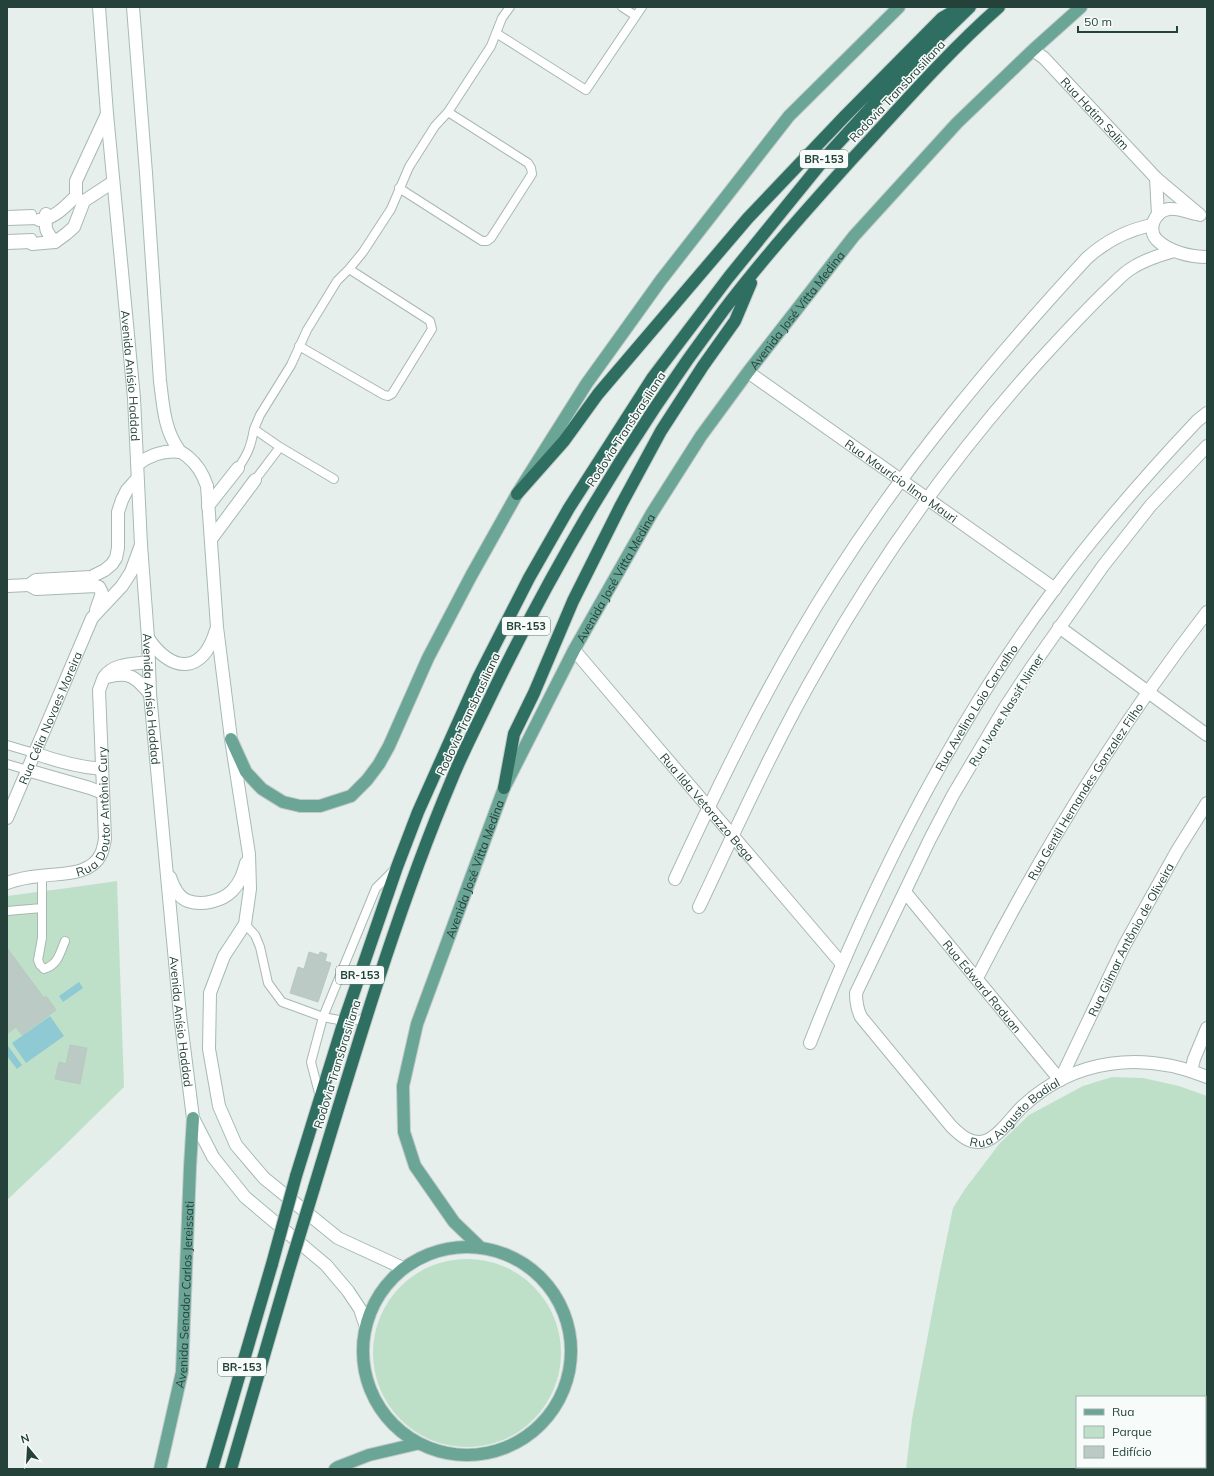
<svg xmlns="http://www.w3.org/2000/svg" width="1214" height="1476" viewBox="0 0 1214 1476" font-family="Mulish,sans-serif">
	<rect width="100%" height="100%" fill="#e6efeb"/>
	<!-- green -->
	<path fill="#bfe0c8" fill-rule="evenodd" d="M117 881 124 1087 61 1149 7 1200V896L75 887Z
		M1112 1077 1143 1078 1179 1086 1207 1096V1469H906L912 1419 939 1276 953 1208 965 1189 1000 1143 1029 1115 1083 1086ZM1077 1397H1205V1467H1077Z
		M373 1353a94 94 0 1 1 188 0a94 94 0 1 1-188 0Z"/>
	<!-- water -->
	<path fill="#8ec9d4" d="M79 982 83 988 63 1002 59 996Z
		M50 1016 64 1036 26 1063 12 1043Z
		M7 1046H8L22 1065 17 1069 7 1056Z"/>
	<!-- building -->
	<path fill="#bbcac4" stroke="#b8c9c2" d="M7 948 44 998 46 996 56 1010 22 1035 16 1027 7 1034Z
		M309 952 319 955 320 952 327 954 325 961 331 963 318 1002 290 993 298 967 304 969Z
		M70 1045 87 1048 80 1084 55 1079 59 1062 66 1064Z"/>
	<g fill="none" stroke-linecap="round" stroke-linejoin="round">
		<!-- lane casing -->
		<g stroke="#a8b8b2" stroke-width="10">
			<path id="lane" d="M622 7 636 16
				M496 33 586 90 642 7
				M399 188 482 241H487L491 238 532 174 531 168 528 163 448 112
				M7 215 32 214
				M7 221 39 220
				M7 239 32 238
				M7 245 32 244
				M299 346 384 395 388 396 392 394 432 329 430 321 349 269
				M238 468C248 454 251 446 254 429
				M334 479 280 447 254 429 260 415 291 365 307 330 337 281 349 269 363 252 391 209 409 167 435 126 448 112 491 46 502 18 510 7
				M255 480 280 447
				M7 745 34 753
				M7 764 27 770
				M42 875V938L38 960 40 965 44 969C58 965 60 953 65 941
				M7 911 42 908
				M245 924 255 935 260 947 268 983 282 1002 323 1017 344 1021 365 1019
				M320 1097 311 1062 323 1017 376 888 395 869"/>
		</g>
		<!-- street casing -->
		<g stroke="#a8b8b2" stroke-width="14">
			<g id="street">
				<path id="s1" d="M1033 50 1044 58 1156 178 1200 215"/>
				<path d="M1156 178 1158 215"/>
				<path d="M46 214C45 229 45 231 55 242"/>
				<path d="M1196 214C1188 212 1177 208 1169 209 1154 211 1147 230 1157 240 1169 252 1191 257 1207 257"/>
				<path d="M39 220C54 219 66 206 76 196V181L107 114"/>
				<path d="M32 244 55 242 66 234 74 227 84 201 113 182"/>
				<path id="s2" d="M748 372 1055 589"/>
				<path id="s3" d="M1207 446 1151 505 1103 566 1031 668 1004 709 953 795 930 839 856 993C856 1002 857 1009 861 1017L951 1126C961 1136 971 1145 985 1141 999 1137 1012 1116 1023 1106 1075 1058 1143 1051 1207 1077"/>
				<path d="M208 506 238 468"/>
				<path d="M212 538 255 480"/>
				<path d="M29 585 36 589 96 586 99 587 102 593 96 610"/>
				<path d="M7 586 29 585 36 580 91 577 105 570 112 564 116 558 118 548V512L122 500 127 490 137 479"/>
				<path d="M1059 627 1207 735"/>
				<path id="s4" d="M574 650 842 964"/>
				<path d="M107 677C129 671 136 677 150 694"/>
				<path d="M34 753C56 761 78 767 102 769"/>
				<path d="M27 770 90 788 103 793"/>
				<path id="s5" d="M7 818 92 618 122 586 131 572 141 545"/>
				<path d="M675 879C723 775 773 673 835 576 908 462 995 358 1087 258 1106 241 1127 230 1152 225"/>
				<path id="s6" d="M7 883C18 879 28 877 40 876 60 873 91 876 101 854 103 850 104 844 105 839L99 690C101 686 102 681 104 677 114 663 134 664 149 662"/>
				<path id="s7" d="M905 892 1060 1080 1124 946 1177 851 1207 803"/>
				<path d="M699 907C738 825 775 742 821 663 883 554 957 452 1041 359 1063 335 1084 312 1107 290 1115 283 1123 273 1132 268 1144 260 1160 255 1174 251"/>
				<path id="s8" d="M977 978C1043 849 1118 727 1207 612"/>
				<path id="s9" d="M810 1043C873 882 952 726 1056 587 1099 529 1147 474 1197 421L1207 413"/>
				<path d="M1191 1071 1194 1059 1207 1028"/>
			</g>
		</g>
		<!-- secondary casing -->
		<g stroke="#a4bbb3" stroke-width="14">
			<g id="secondary">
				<path id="s10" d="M99 7 107 114 134 398 141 545 148 638 150 694 180 1015 193 1118 213 1157 245 1197 326 1265 348 1291 360 1309 365 1324"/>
				<path d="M133 7 146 173 160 381C163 404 164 430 179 450 181 453 185 454 188 457 198 465 203 474 207 486L217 627 231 739 249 854 250 889 245 924 224 956 210 993 209 1049 219 1106 236 1145 264 1178 338 1238 403 1268"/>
				<path d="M138 464C150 455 164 450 180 452"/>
				<path d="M148 638C172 674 203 674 216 630"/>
				<path d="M170 877C173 886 179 898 188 901 202 906 222 901 232 891 240 883 243 874 246 863"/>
			</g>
		</g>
		<!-- primary casing -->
		<g stroke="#c2cac8" stroke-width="14">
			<g id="primary">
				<path d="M231 739 246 772 262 789 283 802 300 806H320L351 796 367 780 379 764 389 746 428 658 471 576 517 494 587 383 661 280 789 116 899 7"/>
				<circle cx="467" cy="1351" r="104"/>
				<path id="s11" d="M480 1247 454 1222 415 1166 404 1132 403 1086 417 1024 504 788 574 650 652 513 701 436 748 372 854 236 957 123 1033 50 1081 7"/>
				<path id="s12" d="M160 1469 182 1372 190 1167 193 1118"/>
				<path d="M335 1469 338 1467 369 1455 416 1444"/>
			</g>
		</g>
		<!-- highway casing -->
		<g stroke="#c2cac8" stroke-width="14">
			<path id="highway" d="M517 494 564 441 598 394 748 218 845 116 942 18 961 7
				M504 788 514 734 534 693 573 601 621 505 661 431 703 366 735 321 751 283
				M296 1176 344 1021 397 867 418 812 478 678 529 578 569 508 653 377 728 278 831 151 902 73 970 7
				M314 1188C356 1050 396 912 452 779 462 754 475 729 487 704 553 566 632 433 723 311 764 257 809 207 854 157 901 106 947 53 999 7
				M212 1469 272 1264
				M231 1469 288 1273"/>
		</g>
		<!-- lane -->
		<use href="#lane" stroke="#fff" stroke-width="8"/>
		<!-- street -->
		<use href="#street" stroke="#fff" stroke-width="12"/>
		<!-- secondary -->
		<use href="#secondary" stroke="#fff" stroke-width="12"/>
		<!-- primary -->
		<use href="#primary" stroke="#6aa596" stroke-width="12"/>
		<!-- highway -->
		<use href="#highway" stroke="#2f6f62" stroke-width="12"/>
		<!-- highway-bridge casing -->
		<g stroke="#c2cac8" stroke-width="14" stroke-linecap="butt">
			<path id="highway-bridge" d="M272 1264 296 1176
				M288 1273 314 1188"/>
		</g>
		<!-- highway-bridge -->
		<use href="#highway-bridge" stroke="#2f6f62" stroke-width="12"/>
	</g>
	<g text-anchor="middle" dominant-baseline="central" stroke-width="3" stroke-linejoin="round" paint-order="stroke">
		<!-- shield labels -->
		<g fill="#f7fbf9" stroke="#637a73" stroke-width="1">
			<rect x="800" y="150" width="48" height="18" rx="3"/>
			<rect x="502" y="617" width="48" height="18" rx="3"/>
			<rect x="336" y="966" width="48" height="18" rx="3"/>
			<rect x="218" y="1358" width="48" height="18" rx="3"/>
		</g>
		<g font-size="11" font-weight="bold" fill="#24423a">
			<text x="824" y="159">BR-153</text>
			<text x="526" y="626">BR-153</text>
			<text x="360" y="975">BR-153</text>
			<text x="242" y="1367">BR-153</text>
		</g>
		<!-- street labels -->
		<g font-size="12" fill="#24423a" stroke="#f7fbf9">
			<text transform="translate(897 91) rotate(-47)">Rodovia Transbrasiliana</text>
			<text stroke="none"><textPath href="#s1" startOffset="89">Rua Hatim Salim</textPath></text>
			<text stroke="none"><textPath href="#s11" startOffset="1063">Avenida José Vitta Medina</textPath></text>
			<text stroke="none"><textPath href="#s10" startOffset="370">Avenida Anísio Haddad</textPath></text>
			<text transform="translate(626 429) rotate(-57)">Rodovia Transbrasiliana</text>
			<text stroke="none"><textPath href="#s2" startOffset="188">Rua Maurício Ilmo Mauri</textPath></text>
			<text stroke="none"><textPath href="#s11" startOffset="739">Avenida José Vitta Medina</textPath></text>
			<text stroke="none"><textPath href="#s10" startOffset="694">Avenida Anísio Haddad</textPath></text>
			<text stroke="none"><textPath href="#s9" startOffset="375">Rua Avelino Loio Carvalho</textPath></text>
			<text transform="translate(1006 710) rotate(-58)">Rua Ivone Nassif Nimer</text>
			<text transform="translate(468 714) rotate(-65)">Rodovia Transbrasiliana</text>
			<text stroke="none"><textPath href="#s5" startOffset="109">Rua Célia Novaes Moreira</textPath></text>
			<text stroke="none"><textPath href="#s8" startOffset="216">Rua Gentil Hernandes Gonzalez Filho</textPath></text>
			<text stroke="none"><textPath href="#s6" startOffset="140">Rua Doutor Antônio Cury</textPath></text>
			<text stroke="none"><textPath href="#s4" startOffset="206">Rua Ilda Vetorazzo Bega</textPath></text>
			<text stroke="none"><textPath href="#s11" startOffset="415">Avenida José Vitta Medina</textPath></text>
			<text stroke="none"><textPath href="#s7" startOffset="401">Rua Gilmar Antônio de Oliveira</textPath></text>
			<text stroke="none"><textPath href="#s7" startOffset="122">Rua Edward Raduan</textPath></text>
			<text stroke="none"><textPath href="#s10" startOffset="1018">Avenida Anísio Haddad</textPath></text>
			<text transform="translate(337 1064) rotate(-73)">Rodovia Transbrasiliana</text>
			<text stroke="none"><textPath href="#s3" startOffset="899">Rua Augusto Badial</textPath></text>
			<text stroke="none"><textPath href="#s12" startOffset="177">Avenida Senador Carlos Jereissati</textPath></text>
		</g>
	</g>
	<!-- border -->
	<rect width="1214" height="1476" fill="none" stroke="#24423a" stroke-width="16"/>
	<!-- legend -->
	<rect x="1076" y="1396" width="130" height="72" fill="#f7fbf9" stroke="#a3b1ad"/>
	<rect x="1084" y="1409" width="20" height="6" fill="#6aa596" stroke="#a3b1ad"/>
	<text x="1112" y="1416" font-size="12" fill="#24423a">Rua</text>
	<rect x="1084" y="1426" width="20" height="12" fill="#bfe0c8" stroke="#a3b1ad"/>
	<text x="1112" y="1436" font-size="12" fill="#24423a">Parque</text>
	<rect x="1084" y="1446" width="20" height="12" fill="#bbcac4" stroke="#a3b1ad"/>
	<text x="1112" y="1456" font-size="12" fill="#24423a">Edifício</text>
	<!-- north arrow -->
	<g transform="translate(28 1448) rotate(342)" stroke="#f7fbf9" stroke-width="3" paint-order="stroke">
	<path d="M0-3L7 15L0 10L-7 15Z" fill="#24423a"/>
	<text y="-6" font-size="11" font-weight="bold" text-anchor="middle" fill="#24423a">N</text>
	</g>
	<!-- scale -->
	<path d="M1078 26v6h99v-6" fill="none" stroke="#24423a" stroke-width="2"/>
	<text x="1084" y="26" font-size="12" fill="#24423a" stroke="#f7fbf9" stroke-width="3" paint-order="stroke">50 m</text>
</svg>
